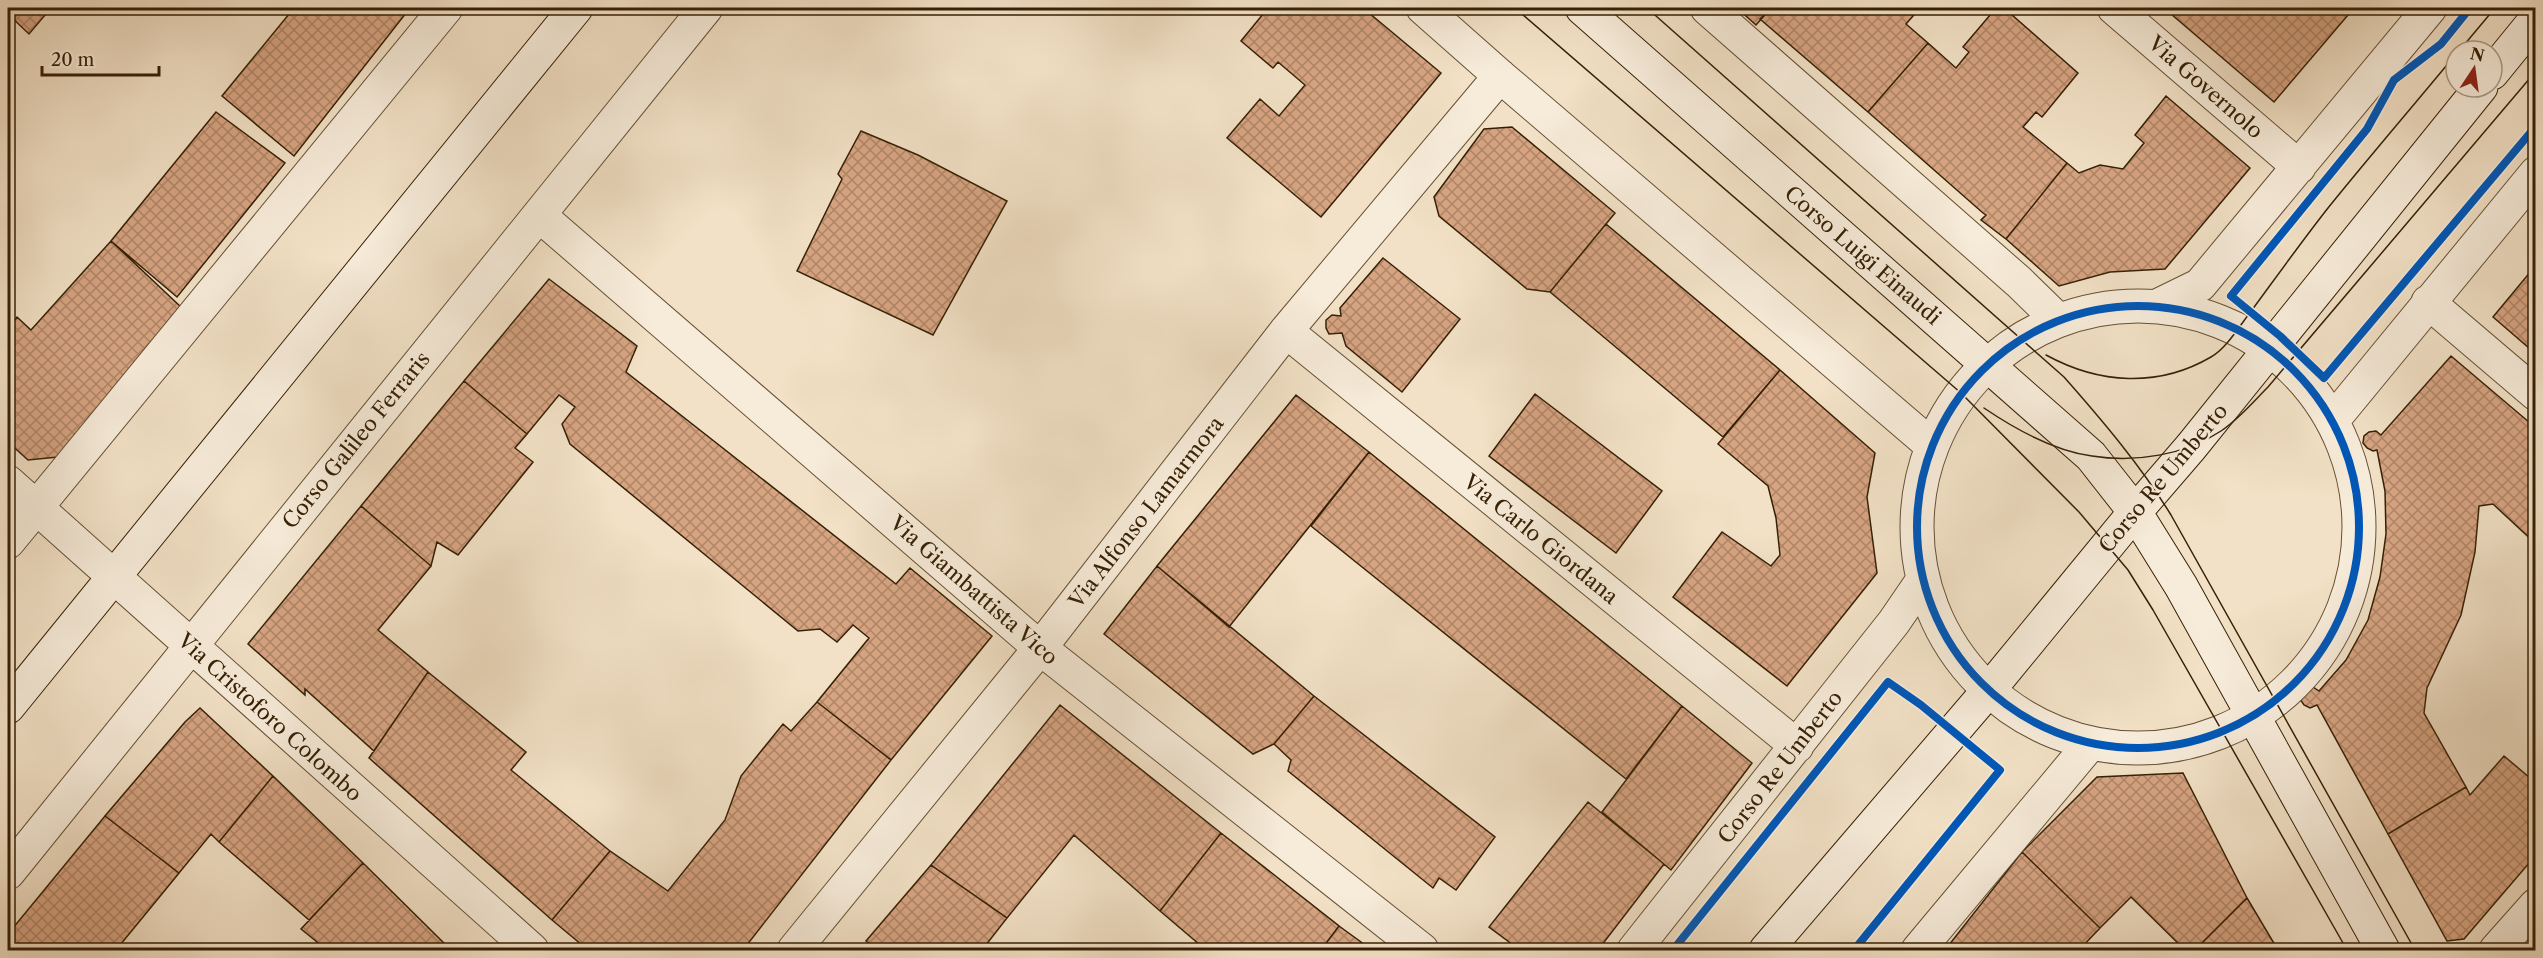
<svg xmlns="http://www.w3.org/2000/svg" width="2543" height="958" viewBox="0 0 2543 958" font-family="'Libre Caslon Text',serif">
	<defs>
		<pattern id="building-cross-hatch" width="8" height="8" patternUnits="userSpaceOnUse" patternTransform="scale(1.5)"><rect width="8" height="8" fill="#d7a482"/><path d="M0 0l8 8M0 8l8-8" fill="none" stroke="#af8568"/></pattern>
	</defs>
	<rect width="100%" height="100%" fill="#f2e1c6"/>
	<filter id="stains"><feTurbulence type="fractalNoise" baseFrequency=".00333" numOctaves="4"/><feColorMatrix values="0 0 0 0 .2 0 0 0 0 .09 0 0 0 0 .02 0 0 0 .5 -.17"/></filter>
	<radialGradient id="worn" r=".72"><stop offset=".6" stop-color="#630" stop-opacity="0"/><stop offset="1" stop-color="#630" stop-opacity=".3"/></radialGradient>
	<!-- building -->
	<path fill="url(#building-cross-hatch)" stroke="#362005" stroke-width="1.5" d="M8 8H51L29 34 8 14Z
		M294 8H410L294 156 222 96Z
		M1268 8H1363L1441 73 1321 217 1227 138 1260 99 1279 116 1305 85 1278 62 1273 68 1241 41Z
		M1737 8H1771L1756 25Z
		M1771 8H1920L1906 24 1928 43 1868 112 1760 19Z
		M1996 8H2004L2078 73 2042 117 2036 112 2023 127 2067 163 2006 239 1981 220 1986 215 1983 213 1868 112 1928 43 1956 68 1969 52 1963 47Z
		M2164 8H2354L2274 102Z
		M2166 96 2250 168 2165 269 2110 272 2059 286 2006 239 2067 163 2079 173 2100 165 2123 169 2144 143 2135 135Z
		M216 112 285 163 177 297 111 241Z
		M1512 127 1615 213 1550 292 1527 289 1439 216 1434 197 1484 129Z
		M861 131 918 155 1007 201 933 335 797 271 842 179 838 174Z
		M1606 224 1780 370 1723 437 1550 292Z
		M111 241 182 308 58 457 28 460 8 442V329L17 317 31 330Z
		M1383 258 1460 319 1402 392 1346 346 1342 333 1329 334 1326 328V320L1332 315 1341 316 1340 308Z
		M2536 265V354L2493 317Z
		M549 279 637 346 626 372 896 584 910 568 992 636 891 760 817 702 869 638 853 625 837 642 820 629 798 631 570 444 562 424 575 407 559 395 527 434 464 381Z
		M2451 356 2536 428V544L2493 504 2479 506 2475 552 2461 615 2427 688 2424 713 2466 787 2388 834 2317 705 2310 708 2304 705 2300 699 2301 693 2306 688 2313 687 2319 691 2346 660 2368 620 2380 577 2386 534 2385 491 2377 450 2373 451 2367 448 2363 443 2364 436 2369 432 2376 431 2381 435Z
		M1780 370 1875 453 1867 497 1877 573 1787 686 1673 597 1722 532 1771 566 1780 555 1776 518 1768 486 1718 444Z
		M464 381 527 434 515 448 533 462 458 555 437 542 431 566 361 506Z
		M1535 394 1662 491 1616 553 1489 456Z
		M1296 395 1369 452 1229 627 1157 566Z
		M1369 452 1682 706 1626 779 1311 526Z
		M361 506 431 566 378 630 428 672 374 751 305 689V695L248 644Z
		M1157 566 1314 696 1274 744 1253 754 1104 634Z
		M428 672 526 752 511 770 610 851 552 920 369 758Z
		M1314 696 1495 837 1456 890 1439 878 1433 888 1288 771 1291 760 1274 744Z
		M817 702 891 760 743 950H588L552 920 610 851 668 891 725 820 741 776 783 724 791 731Z
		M1060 705 1221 833 1160 911 1074 835 1007 918 931 865Z
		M1682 706 1752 763 1671 870 1602 812Z
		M200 708 273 776 219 842 211 834 179 873 105 816 185 722Z
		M2504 756 2536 783V855L2464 939 2447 941 2388 834 2466 787 2470 795Z
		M2183 773 2247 898 2195 950H2185L2131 897 2100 928 2022 852 2097 777Z
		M273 776 363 863 309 920 219 842Z
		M1588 802 1664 864 1598 950H1520L1489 927Z
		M105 816 179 873 116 950H8V934Z
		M1221 833 1339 926 1321 950H1206L1160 911Z
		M2022 852 2100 928 2079 950H1945Z
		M363 863 451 950H327L301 929Z
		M931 865 1007 918 982 950H877L866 941Z
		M2247 898 2278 950H2195Z
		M1339 926 1372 950H1321Z"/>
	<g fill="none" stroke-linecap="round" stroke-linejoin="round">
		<!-- street casing -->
		<g stroke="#655035" stroke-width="35">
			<path id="street" d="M1423 8 1500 76 1931 445
				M1707 8 2019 282 2058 320
				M2114 8 2299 167
				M539 215 1040 648 1422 950
				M2428 302 2536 394
				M1917 527a221 221 0 1 1 442 0a221 221 0 1 1-442 0Z
				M2157 306 2200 285 2430 8
				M1286 331 1797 746
				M2333 420 2536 173
				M8 482 532 950
				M8 542 446 8
				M8 873 706 8
				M794 950 1040 648 1286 331 1500 76
				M1634 950 1894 622 1922 581
				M1918 950 2090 744
				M2496 950 2536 905"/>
		</g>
		<!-- secondary casing -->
		<g stroke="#362005" stroke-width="35">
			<path id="secondary" d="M1582 8 2091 456 2135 512 2181 586 2383 950
				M2492 73 2536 19
				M8 707 576 8
				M1766 950 1988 691 2135 512 2191 447 2481 87"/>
		</g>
		<!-- street -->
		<use href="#street" stroke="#f7ecda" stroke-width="33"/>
		<!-- secondary -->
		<use href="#secondary" stroke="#f7ecda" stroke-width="33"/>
		<!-- tram -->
		<path stroke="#362005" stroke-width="1.5" d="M1515 8 1961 393 2079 512 2128 570 2153 610 2347 950
			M1647 8 2064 377C2102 420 2141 466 2171 515L2415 950
			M2459 51 2495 8
			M2046 355C2099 384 2158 388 2211 357 2227 348 2240 325 2252 310 2277 276 2302 241 2328 208 2370 156 2414 105 2456 54
			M1984 408C2015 429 2054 451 2092 456 2135 463 2185 455 2221 431 2239 419 2253 402 2268 387L2536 71"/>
		<!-- cycleway casing -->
		<g stroke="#f7ecda" stroke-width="11">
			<path id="cycleway" d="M2470 8 2441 44 2394 80 2367 129 2231 296 2280 336 2324 378 2536 126
				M1917 527a221 221 0 1 1 442 0a221 221 0 1 1-442 0Z
				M1673 950 1888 682 1921 705 2000 770 1854 950"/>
		</g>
		<!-- cycleway -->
		<use href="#cycleway" stroke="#0057b8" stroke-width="8"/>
	</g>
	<g text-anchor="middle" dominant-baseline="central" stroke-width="4.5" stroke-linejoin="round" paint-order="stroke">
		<!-- street labels -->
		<g font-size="21" fill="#362005" stroke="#f7ecda">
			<text transform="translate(2206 87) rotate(41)">Via Governolo</text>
			<text transform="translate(1863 255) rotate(41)">Corso Luigi Einaudi</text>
			<text transform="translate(356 440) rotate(-51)">Corso Galileo Ferraris</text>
			<text transform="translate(2163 478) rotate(-50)">Corso Re Umberto</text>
			<text transform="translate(1146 512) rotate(-52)">Via Alfonso Lamarmora</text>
			<text transform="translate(1541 539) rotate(39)">Via Carlo Giordana</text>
			<text transform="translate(974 590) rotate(41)">Via Giambattista Vico</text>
			<text transform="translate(270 717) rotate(42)">Via Cristoforo Colombo</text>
			<text transform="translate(1780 767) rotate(-52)">Corso Re Umberto</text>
		</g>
	</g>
	<!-- margin -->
	<rect width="2543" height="958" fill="none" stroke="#f2e1c6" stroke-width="30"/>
	<rect x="9" y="9" width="2525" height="940" fill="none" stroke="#362005" stroke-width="3"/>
	<rect x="15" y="15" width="2513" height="928" fill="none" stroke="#362005" stroke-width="1.5"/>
	<!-- north arrow -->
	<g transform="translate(2474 69) rotate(13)"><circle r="28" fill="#f7ecda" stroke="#aa9a85" stroke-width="1.5"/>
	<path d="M0-4.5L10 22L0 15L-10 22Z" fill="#8f2418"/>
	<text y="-9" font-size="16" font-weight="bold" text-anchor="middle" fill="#362005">N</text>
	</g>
	<!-- scale -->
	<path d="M42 66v9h117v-9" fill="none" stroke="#362005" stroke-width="3"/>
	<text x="51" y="66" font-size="18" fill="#362005" stroke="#f7ecda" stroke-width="4.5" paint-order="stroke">20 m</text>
	<rect width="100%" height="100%" filter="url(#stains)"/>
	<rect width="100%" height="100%" fill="url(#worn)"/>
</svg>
